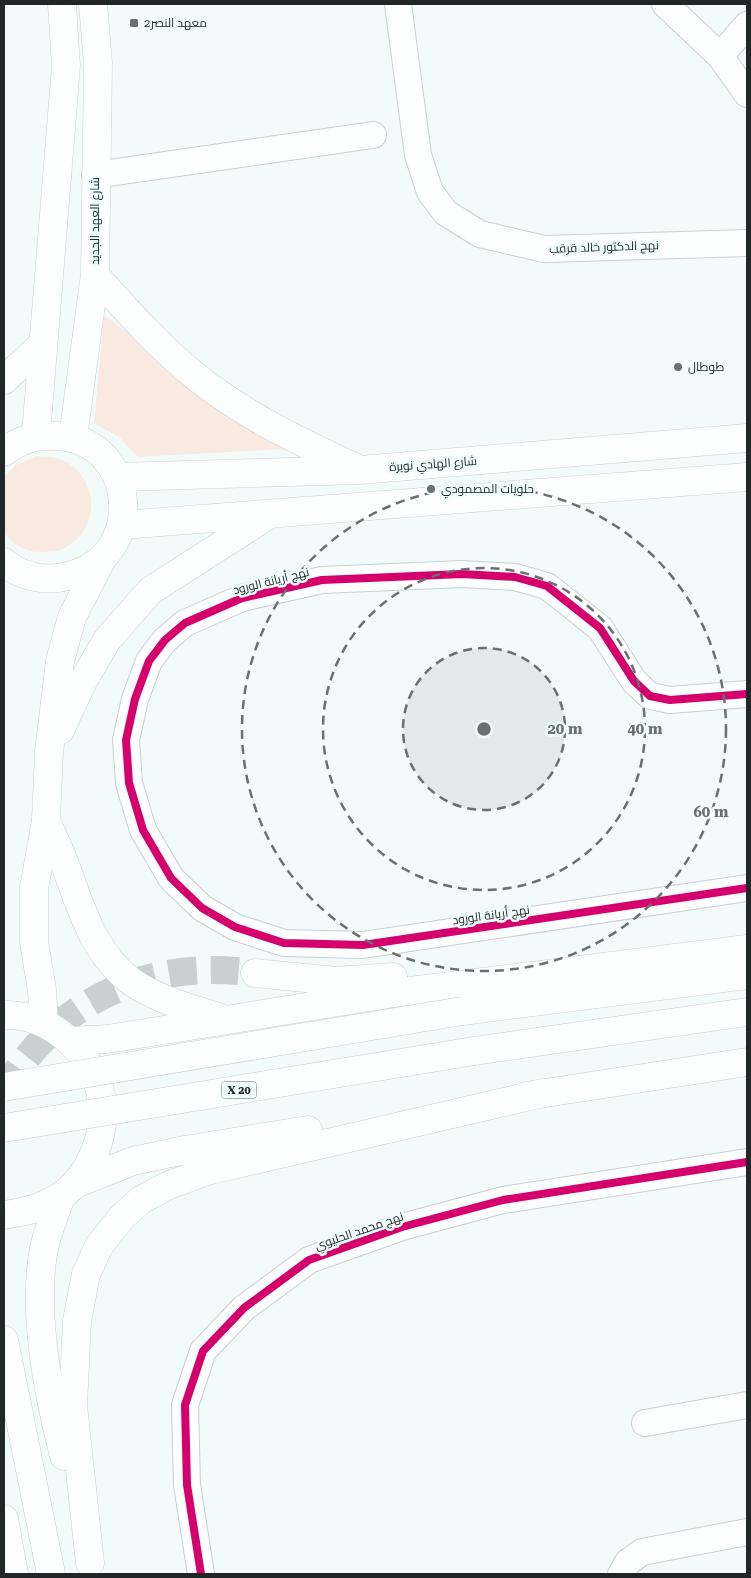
<svg xmlns="http://www.w3.org/2000/svg" width="751" height="1578" viewBox="0 0 751 1578" font-family="'Roboto Serif',Cairo,serif">
	<rect width="100%" height="100%" fill="#f3fafa"/>
	<!-- green -->
	<path fill="#f8eae1" d="M104 315 285 449 138 457 119 437 94 423Z
		M37 456C43 457 50 456 56 458 94 468 104 521 72 543 68 545 63 550 58 551 54 552 48 551 43 552 28 553 12 545 4 532V477L16 465Z"/>
	<g fill="none" stroke-linecap="round" stroke-linejoin="round">
		<!-- highway-tunnel -->
		<path stroke="#c9d0d0" stroke-width="28" stroke-dasharray="28 14" stroke-linecap="butt" d="M4 1092C56 999 151 958 255 973"/>
		<!-- minor casing -->
		<g stroke="#cacfcf" stroke-width="28">
			<path id="minor" d="M398 4 418 155 430 192 446 213 480 234 544 249 747 243
				M665 4 720 56 747 94
				M720 56 747 25
				M95 175 373 135
				M747 694 670 700 650 696 634 681 600 628 547 586 515 577 462 574 322 580 242 598 185 623 165 640 149 661 135 699 126 740 129 783 143 830 171 878 202 908 235 927 284 943 363 945 747 888
				M645 1423 747 1405
				M201 1574 187 1485 185 1405 203 1351 244 1308 309 1260 402 1227 503 1200 747 1162
				M621 1574 628 1562 642 1552 747 1532"/>
		</g>
		<!-- major casing -->
		<g stroke="#cacfcf" stroke-width="29">
			<path id="major" d="M95 275C127 311 161 349 199 379 246 416 300 442 354 467
				M4 380 43 344
				M36 435 66 66 62 4
				M73 437 95 275 98 63 93 4
				M4 452C21 439 35 435 57 436 138 440 148 558 68 576 46 582 21 577 4 562
				M118 477 360 470 747 438
				M122 525 747 477
				M60 730 82 683 107 640 150 591 270 514
				M44 1023 42 990 34 942V888L46 821 49 752 60 661 72 617 102 559"/>
		</g>
		<!-- highway casing -->
		<g stroke="#cacfcf" stroke-width="29">
			<path id="highway" d="M46 821C53 836 60 851 66 867 81 909 94 954 132 982 158 1000 191 1008 221 1018
				M255 973 336 981 393 977
				M462 1011 747 975
				M4 1015C49 1013 93 1052 101 1096 108 1132 91 1175 61 1196 43 1208 24 1212 4 1215
				M70 1041 108 1039 394 993 747 949
				M474 1051 747 1012
				M526 1096 747 1062
				M75 1184 133 1161 185 1150 308 1130
				M61 1197C55 1213 48 1231 44 1248 32 1312 48 1393 64 1456
				M4 1340 51 1574
				M4 1519 14 1574
				M90 1563 73 1406 77 1321 86 1274 99 1246 122 1217 141 1200 167 1186 207 1171 543 1093"/>
		</g>
		<!-- minor -->
		<use href="#minor" stroke="#fdfefe" stroke-width="26"/>
		<!-- major -->
		<use href="#major" stroke="#fdfefe" stroke-width="28"/>
		<!-- highway -->
		<use href="#highway" stroke="#fdfefe" stroke-width="28"/>
		<!-- highway-bridge casing -->
		<g stroke="#cacfcf" stroke-width="29" stroke-linecap="butt">
			<path id="highway-bridge" d="M4 1087 462 1011
				M4 1128 474 1051"/>
		</g>
		<!-- highway-bridge -->
		<use href="#highway-bridge" stroke="#fdfefe" stroke-width="28"/>
		<!-- cycleway casing -->
		<g stroke="#f0fdfd" stroke-width="11">
			<path id="cycleway" d="M747 694 670 700 650 696 634 681 600 628 547 586 515 577 462 574 322 580 242 598 185 623 165 640 149 661 135 699 126 740 129 783 143 830 171 878 202 908 235 927 284 943 363 945 747 888
				M201 1574 187 1485 185 1405 203 1351 244 1308 309 1260 402 1227 503 1200 747 1162"/>
		</g>
		<!-- cycleway -->
		<use href="#cycleway" stroke="#d6006c" stroke-width="8"/>
	</g>
	<!-- distance rings -->
	<circle cx="484" cy="729" r="81" fill="#6a7070" fill-opacity=".12"/>
	<g fill="none" stroke="#6a7070" stroke-width="2.5" stroke-dasharray="9 6">
		<circle cx="484" cy="729" r="81"/>
		<circle cx="484" cy="729" r="161"/>
		<circle cx="484" cy="729" r="242"/>
	</g>
	<!-- markers -->
	<g fill="#6a7070" stroke="#f0fdfd" stroke-width="2">
		<rect x="129" y="18" width="10" height="10" rx="2.5"/>
		<circle cx="678" cy="367" r="5"/>
		<circle cx="431" cy="489" r="5"/>
	</g>
	<g text-anchor="middle" dominant-baseline="central" stroke-width="5" stroke-linejoin="round" paint-order="stroke">
		<!-- shield labels -->
		<rect fill="#f0fdfd" stroke="#5f6666" stroke-width="1" x="221.5" y="1081.5" width="35" height="17" rx="4"/>
		<g font-size="11" font-weight="bold" fill="#212626">
			<text x="239" y="1090">X 20</text>
		</g>
		<!-- poi labels -->
		<g font-size="12" fill="#212626" stroke="#f0fdfd" text-anchor="start">
			<text x="144" y="23">معهد النصر2</text>
			<text x="688" y="367">طوطال</text>
			<text x="441" y="489">حلويات المصمودي</text>
		</g>
		<!-- street labels -->
		<g font-size="12" fill="#212626" stroke="#f0fdfd">
			<text transform="translate(95 221) rotate(-90)">شارع العهد الجديد</text>
			<text transform="translate(604 247) rotate(-2)">نهج الدكتور خالد قرقب</text>
			<text transform="translate(433 464) rotate(-4)">شارع الهادي نويرة</text>
			<text transform="translate(271 581) rotate(-14)">نهج أريانة الورود</text>
			<text transform="translate(491 915) rotate(-8)">نهج أريانة الورود</text>
			<text transform="translate(359 1231) rotate(-19)">نهج محمد الحليوي</text>
		</g>
	</g>
	<circle cx="484" cy="729" r="8" fill="#6a7070" stroke="#f0fdfd" stroke-width="2.5"/>
	<g font-size="15" text-anchor="middle" font-weight="bold" fill="#6a7070" stroke="#f0fdfd" stroke-width="5" stroke-linejoin="round" paint-order="stroke">
		<text x="565" y="734">20 m</text>
		<text x="645" y="734">40 m</text>
		<text x="711" y="817">60 m</text>
	</g>
	<!-- border -->
	<rect width="751" height="1578" fill="none" stroke="#212626" stroke-width="10"/>
</svg>
